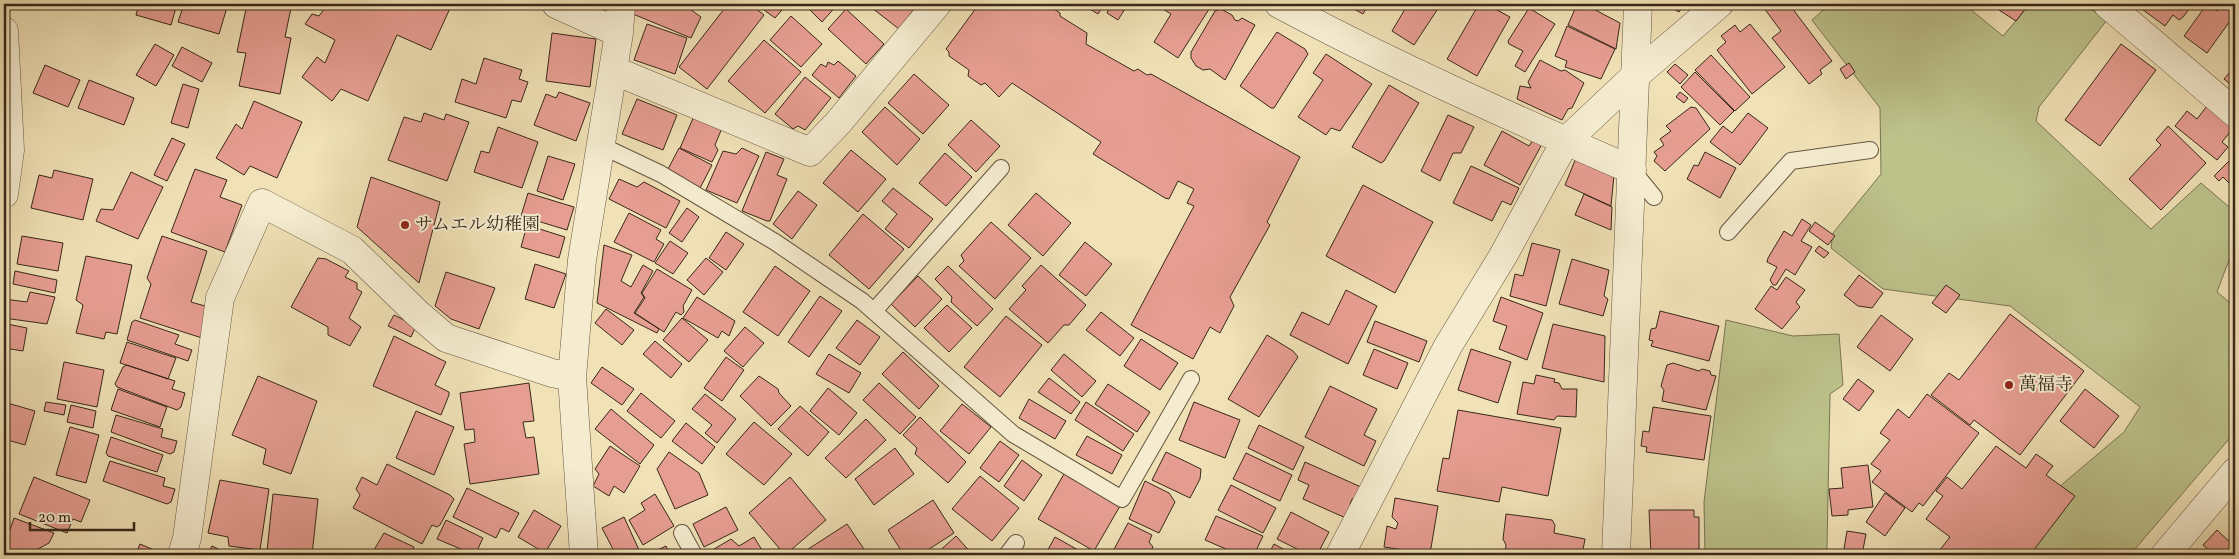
<svg xmlns="http://www.w3.org/2000/svg" width="2239" height="559" viewBox="0 0 2239 559" font-family="Vollkorn,'Noto Serif JP',serif">
	<rect width="100%" height="100%" fill="#f0e1b6"/>
	<filter id="stains"><feTurbulence type="fractalNoise" baseFrequency=".004" numOctaves="4"/><feColorMatrix values="0 0 0 0 .2 0 0 0 0 .09 0 0 0 0 .02 0 0 0 .5 -.17"/></filter>
	<radialGradient id="worn" r=".72"><stop offset=".6" stop-color="#630" stop-opacity="0"/><stop offset="1" stop-color="#630" stop-opacity=".3"/></radialGradient>
	<!-- green -->
	<path fill="#bdc28b" stroke="#7a7552" d="M1830 4H1964L2003 36 2030 4H2083L2107 20 2039 107 2036 121 2151 229 2201 183 2235 212V252L2229 260 2217 292 2235 307V432L2130 555H2026L2070 498 2059 487 2124 432 2140 407 2010 306 1883 289 1831 248 1833 233 1881 174 1880 108 1812 20Z
		M1726 320 1793 336 1839 334 1843 385 1830 394 1827 547 1824 555H1705L1704 502Z"/>
	<!-- building -->
	<path fill="#e79e92" stroke="#382819" d="M139 4H177L171 25 136 15Z
		M184 4H228L219 34 178 22Z
		M247 4H269L291 8 285 37 291 38 280 94 239 86 246 53 237 52Z
		M328 4 334 5 452 4 431 50 397 35 368 101 341 89 332 101 302 77 317 57 325 63 335 40 305 24 312 14 319 16Z
		M638 4H689L687 7 701 17 691 38 633 14Z
		M728 4H750L764 15 707 89 679 67Z
		M756 4H787L775 18Z
		M804 4H838L822 22Z
		M875 4H918L899 29 872 8Z
		M979 4H1052L1051 7 1060 13V16L1087 33 1086 44 1134 71 1138 69 1147 75 1151 74 1300 157 1267 222 1270 225 1230 297 1234 306 1220 333 1210 327 1193 359 1131 325 1194 206 1187 203 1194 189 1178 181 1169 199 1165 198 1093 154 1101 142 1012 83 999 97 985 83 981 85 968 76 969 70 949 56V52L946 49Z
		M1082 4H1104L1098 14Z
		M1111 4H1128L1118 20 1107 13Z
		M1159 4H1208L1211 6 1178 58 1154 42 1171 14 1158 6Z
		M1345 4H1369L1363 14Z
		M1408 4H1441L1414 45 1392 31Z
		M1479 4H1486L1510 17 1477 76 1447 59Z
		M1584 4 1620 23 1616 49 1568 25 1575 9 1580 10Z
		M1665 4H1684L1679 12Z
		M1761 4H1789L1832 61 1820 70 1822 74 1809 84 1772 38 1781 31Z
		M2004 4H2029L2016 21 1999 10Z
		M2135 4H2193L2183 17 2179 20 2173 15 2165 26Z
		M2207 4 2217 11 2222 4H2231L2235 7V14L2207 53 2184 36Z
		M1529 8 1555 24 1525 72 1515 66 1523 51 1509 44 1508 41Z
		M846 9 884 44 866 64 828 29Z
		M1221 9 1232 15 1235 20 1238 21 1242 18 1255 25 1225 80 1210 69 1203 70 1196 66 1191 58V52L1215 11Z
		M791 16 822 44 801 67 770 40Z
		M647 24 687 38 675 74 634 60Z
		M1750 24 1785 67 1752 94 1717 50 1726 42 1721 36 1735 25 1740 32Z
		M1567 26 1615 49 1601 79 1565 67 1567 61 1555 56Z
		M1277 32 1305 49 1308 54 1274 108H1271L1240 86Z
		M552 33 596 39 590 87 546 81Z
		M764 40 801 72 765 113 728 81Z
		M155 44 174 55 156 86 136 75Z
		M2121 44 2156 70 2100 146 2065 120Z
		M182 47 212 63 202 82 172 66Z
		M1326 54 1372 84 1340 131 1331 128 1326 135 1298 117 1323 80 1313 73Z
		M1711 55 1750 97 1735 111 1695 70Z
		M484 58 522 70 519 79 528 82 521 102 512 100 506 118 455 102 462 79 476 84Z
		M1540 60 1561 71 1565 70 1584 83 1572 108 1568 109 1562 120 1517 99 1520 86 1531 88 1528 82Z
		M838 61 856 76 839 98 812 75 821 64 826 67 828 62 834 65Z
		M1849 63 1855 72 1846 79 1840 69Z
		M1675 64 1688 75 1680 84 1667 72Z
		M45 65 80 80 68 107 33 93Z
		M2235 66V88L2224 79Z
		M1695 72 1734 111 1720 125 1681 87Z
		M914 74 949 105 923 134 888 103Z
		M805 77 831 98 805 130 798 126 793 129 775 114Z
		M89 80 134 98 124 125 78 108Z
		M183 84 199 89 188 128 171 123Z
		M1389 85 1419 103 1384 161 1381 163 1352 147Z
		M559 92 590 103 576 141 534 125 546 94 556 98Z
		M1680 92 1688 98 1684 103 1676 97Z
		M637 99 677 115 663 150 622 134Z
		M254 101 302 122 277 178 250 166 244 175 216 158 236 124 242 129Z
		M2207 106 2234 127 2222 142 2228 147 2217 160 2175 126 2187 111 2197 119Z
		M885 107 920 139 897 165 862 132Z
		M1691 107 1696 108 1710 129 1665 171 1654 161 1657 156 1654 152 1664 145 1660 139 1671 131 1666 126Z
		M424 113 444 120 446 114 469 122 447 181 388 160 404 117 421 122Z
		M1748 113 1768 128 1740 165 1710 142 1723 126 1732 133Z
		M1448 115 1474 127 1461 153H1453L1440 181 1421 171Z
		M694 116 722 128 715 145 718 150 712 162 680 148Z
		M971 120 1000 146 976 172 948 145Z
		M2168 126 2206 163 2161 210 2129 179 2161 145 2156 140Z
		M498 127 538 142 522 188 474 172 481 151 489 153Z
		M1502 131 1529 146 1533 140 1542 144 1520 185 1484 165Z
		M172 138 185 144 167 181 154 175Z
		M679 148 712 165 699 190 666 173Z
		M742 148 759 156 737 203 706 190 723 151 736 154Z
		M851 150 886 179 858 212 823 183Z
		M766 152 784 159 777 175 787 179 770 221H767L742 211Z
		M1705 152 1736 168 1720 198 1687 179 1694 165 1698 166Z
		M945 153 972 177 946 206 919 183Z
		M2235 155V189L2223 177 2219 181 2214 176Z
		M548 156 575 164 563 200 537 191Z
		M1576 158 1614 175 1611 206 1565 185Z
		M1471 166 1519 188 1511 205 1502 201 1492 221 1453 203Z
		M195 169 227 180 220 197 242 205 225 252 171 232Z
		M54 170 93 179 83 220 31 208 39 175 52 178Z
		M131 172 163 187 138 239 96 221 101 209 113 210Z
		M371 177 440 202 419 283 357 227Z
		M619 179 637 187 644 182 680 201 666 228 609 199Z
		M1363 185 1433 222 1395 293 1326 256Z
		M893 188 933 219 909 248 885 229 897 214 882 201Z
		M798 191 817 205 792 239 773 224Z
		M528 193 574 207 567 230 521 216Z
		M1036 193 1071 223 1043 256 1008 225Z
		M1584 194 1612 207 1611 230 1575 215Z
		M687 208 699 217 682 242 669 233Z
		M629 213 661 230 656 239 664 244 654 262 614 242Z
		M863 214 904 249 869 289 829 255Z
		M1802 219 1811 225 1801 241 1812 247 1795 275 1786 269 1776 285H1773L1770 280 1777 267 1767 262 1768 258 1784 231 1792 236Z
		M991 222 1031 258 995 299 959 266 964 261 961 255Z
		M1815 222 1835 236 1828 245 1809 231Z
		M527 225 565 237 559 258 521 247Z
		M726 232 744 244 726 270 709 258Z
		M22 236 63 243 58 271 17 264Z
		M162 236 207 251 191 302 212 308 202 338 140 318 151 284 147 278Z
		M670 241 688 253 673 274 655 263Z
		M1085 242 1112 264 1086 296 1059 275Z
		M1532 243 1560 250 1546 306 1510 296 1515 274 1523 276Z
		M604 245 632 255 621 281 631 287 643 265 653 271 641 293 644 297 634 313 659 329 657 333 597 303Z
		M1819 246 1829 253 1824 258 1815 251Z
		M86 256 132 265 117 334 106 332 104 339 76 333 83 305 76 300Z
		M318 258 326 259 349 271 345 277 357 283V289L362 292 349 318 361 327 350 346 328 335V327L291 307Z
		M706 258 723 272 704 295 687 280Z
		M1572 259 1609 270 1604 296 1608 299 1603 316 1559 304Z
		M535 264 566 274 554 308 525 299Z
		M1041 265 1086 305 1069 325H1064L1048 343 1009 309 1026 290 1022 286Z
		M775 266 810 291 778 336 743 312Z
		M948 266 993 309 977 326 951 302 952 297 935 279Z
		M657 269 692 290 683 306 684 312 681 315 676 312 664 332 635 313 645 298 642 293Z
		M15 271 57 280 55 293 13 284Z
		M446 272 495 288 479 329 451 319 435 306Z
		M1859 275 1883 293 1872 308 1858 306 1844 295Z
		M918 276 942 299 915 327 891 304Z
		M1786 277 1805 290 1796 302 1800 307 1782 329 1755 309 1771 286 1777 290Z
		M1946 285 1960 295 1946 313 1932 303Z
		M1346 290 1377 306 1348 364 1290 335 1302 312 1329 325Z
		M30 292 55 297 47 324 4 318V299L27 302Z
		M820 296 842 311 809 357 788 342Z
		M697 297 735 321 729 336 722 331 718 338 683 318Z
		M1501 297 1543 313 1527 360 1499 349 1507 326 1493 321Z
		M947 305 972 328 949 352 924 328Z
		M606 309 634 330 622 345 595 323Z
		M1660 311 1719 326 1709 361 1651 346 1653 341 1649 340 1651 329 1656 328Z
		M1101 312 1134 338 1120 356 1086 330Z
		M2010 314 2084 371 2020 455 1974 420 1970 425 1931 395 1949 373 1959 380Z
		M394 315 416 326 411 337 388 326Z
		M1881 315 1913 339 1890 371 1857 347Z
		M1006 316 1042 345 1000 397 964 367Z
		M682 318 708 340 689 362 663 340Z
		M135 320 179 335 175 344 192 350 188 361 127 340 132 322Z
		M857 320 880 337 860 365 836 348Z
		M1375 321 1427 341 1419 362 1367 342Z
		M7 324 27 328 23 351 4 348Z
		M1553 324 1605 336 1604 382 1542 368Z
		M745 327 764 343 743 367 724 351Z
		M1267 335 1293 351 1298 357 1259 417 1228 399Z
		M394 336 446 362 435 385 449 392V395L441 415 373 386Z
		M1141 339 1178 363 1160 390 1124 366Z
		M655 341 682 364 671 378 643 354Z
		M127 342 176 358 168 379 120 363Z
		M1374 349 1408 363 1397 389 1363 375Z
		M1471 349 1511 362 1498 403 1458 390Z
		M903 352 939 386 919 409 882 374Z
		M829 354 861 373 849 393 816 374Z
		M1064 354 1096 381 1082 397 1051 370Z
		M726 357 744 370 722 401 704 388Z
		M64 362 104 370 97 407 57 399Z
		M1673 363 1699 371 1702 369 1710 371 1711 375 1716 376 1706 410 1662 401 1664 390 1661 386 1667 365Z
		M127 365 175 381 172 389 185 393 181 407 177 410 117 387 115 384 123 367Z
		M602 367 634 389 622 405 591 383Z
		M1536 375 1555 379 1554 382 1559 383 1562 389H1577L1576 417 1557 416 1554 420 1517 414 1523 382 1534 384Z
		M258 376 317 401 291 474 263 464 266 449 232 435Z
		M759 376 778 389 779 393 791 406 771 426 740 396Z
		M1049 378 1080 402 1071 414 1038 392Z
		M1858 379 1874 391 1859 411 1843 399Z
		M529 383 534 421 523 422 526 438 534 437 539 474 470 484 464 444 475 442 474 429 465 430 460 393Z
		M879 383 916 417 900 434 863 400Z
		M1108 384 1150 412 1137 432 1095 404Z
		M1330 386 1377 409 1364 435 1376 441 1364 466 1305 437Z
		M828 388 857 413 839 435 810 411Z
		M118 389 167 407 160 427 111 410Z
		M2085 389 2119 416 2094 448 2060 421Z
		M641 393 675 421 661 438 627 411Z
		M705 394 736 419 717 443 705 433 712 425 692 409Z
		M1927 394 1979 433 1923 506 1919 503 1912 512 1872 482 1881 471 1871 464 1890 440 1880 433 1898 409 1909 418Z
		M1029 399 1066 421 1055 439 1019 418Z
		M4 402 35 411 25 445 4 439Z
		M46 402 66 405 64 415 44 411Z
		M1086 402 1134 434 1123 451 1075 420Z
		M1194 402 1240 420 1225 458 1179 440Z
		M962 404 991 427 969 454 940 431Z
		M71 405 96 411 93 428 67 422Z
		M800 406 829 432 808 456 778 429Z
		M1653 407 1711 416 1704 460 1646 452 1647 447 1641 446 1643 431 1649 432Z
		M611 409 654 445 640 464 595 429Z
		M1458 410 1561 428 1548 496 1502 487 1499 502 1437 491 1443 458 1449 459Z
		M416 411 454 427 434 475 396 458Z
		M116 415 163 429 161 437 177 441 174 452 170 454 111 432Z
		M920 417 966 462 948 483 915 454 917 448 903 435Z
		M866 419 886 440 846 478 825 458Z
		M754 422 792 454 764 485 726 454Z
		M686 423 715 447 702 464 672 441Z
		M1259 425 1304 447 1293 470 1248 448Z
		M70 427 99 435 86 483 56 475Z
		M1087 436 1122 455 1112 474 1076 455Z
		M111 437 163 455 157 472 108 456 106 453Z
		M1000 441 1019 455 999 482 980 468Z
		M610 446 640 466 624 493 614 486 609 496 593 486 599 474 595 469Z
		M1996 446 2026 468 2036 454 2053 466 2046 475 2075 496 2030 555H1936L1950 537 1926 519 1943 496 1936 491 1947 477 1962 489Z
		M895 448 914 474 874 505 855 479Z
		M669 452 699 473 708 495 675 509 657 469Z
		M1166 452 1201 469 1200 479 1190 498 1152 480Z
		M1246 453 1292 475 1280 501 1233 479Z
		M1022 460 1042 475 1024 501 1004 486Z
		M110 461 165 478 163 486 175 489 171 502 167 504 103 481Z
		M1305 462 1361 487 1356 499H1352L1350 504 1353 509 1348 519 1303 499 1309 485 1298 480Z
		M387 464 450 495 454 499 440 525 437 527 432 525 422 544 353 508 360 495 356 489 362 477 377 485Z
		M1868 465 1873 507 1848 510V515L1832 516 1829 489 1843 488 1841 468Z
		M1064 474 1120 506 1094 551 1038 519Z
		M980 476 1019 508 992 541 952 509Z
		M34 477 90 500 81 522 73 519 67 533 19 514Z
		M790 477 826 520 785 555 749 513Z
		M220 480 269 489 260 550 229 546 228 537 208 533Z
		M1145 481 1169 493 1175 502 1159 533 1129 519Z
		M1231 485 1276 508 1263 533 1218 510Z
		M467 488 519 513 509 532 501 528 496 538 453 517Z
		M1885 493 1905 508 1885 536 1866 522Z
		M273 494 318 499 312 555H279L280 552 267 551Z
		M655 494 674 526 643 545 629 520 645 510 641 503Z
		M1395 498 1438 506 1430 554 1384 547 1387 526 1396 529 1398 523 1392 517Z
		M933 500 954 533 920 555H904L888 530Z
		M726 507 738 530 704 547 693 524Z
		M534 510 561 526 545 553 518 537Z
		M1649 510H1694V517H1699V555H1651Z
		M1291 512 1329 532 1317 555H1309L1277 539Z
		M1506 514 1552 520 1555 525 1554 533 1585 539 1582 555H1505L1506 545 1503 539Z
		M1216 516 1263 536 1254 555H1226L1223 554 1226 549 1205 540Z
		M624 517 639 550 629 555H616L602 528Z
		M14 518 54 533 49 543 27 555 4 547Z
		M446 520 483 538 475 555 437 539Z
		M1128 523 1152 535 1149 542 1153 547 1148 555H1111Z
		M847 524 868 555H799Z
		M2217 530 2235 547V555H2215L2203 545Z
		M1847 531 1866 534 1862 555H1843Z
		M384 533 414 547 411 555H371Z
		M956 536 973 555H935Z
		M754 537 765 555H704L731 539 739 546Z
		M1055 537 1087 555H1045Z
		M140 544 166 555H135Z
		M1274 544 1294 555H1268Z
		M212 546 231 555H207Z
		M666 546 670 555H647Z"/>
	<g fill="none" stroke-linecap="round" stroke-linejoin="round">
		<!-- service casing -->
		<g stroke="#665640" stroke-width="18">
			<path id="service" d="M600 145 661 174 775 242 862 301 1013 434 1122 499 1191 379
				M1632 170 1654 197
				M1728 232 1791 161 1870 150
				M874 311 1001 168
				M682 533 694 555
				M1007 555 1016 543"/>
		</g>
		<!-- minor casing -->
		<g stroke="#665640" stroke-width="29">
			<path id="minor" d="M556 4 619 33
				M1279 4C1393 65 1513 118 1632 170
				M2107 4 2235 113
				M4 31 10 150 4 194
				M613 70 810 152 838 123 937 4
				M182 555 187 538 220 298 262 203 352 250 417 313 446 338 552 373 572 377
				M584 555 572 377 582 260 619 33 621 4
				M1340 555 1448 346 1503 256 1565 142 1636 75 1719 4
				M2165 555 2235 472"/>
		</g>
		<!-- tertiary casing -->
		<g stroke="#665640" stroke-width="29">
			<path id="tertiary" d="M1616 555 1638 4"/>
		</g>
		<!-- service -->
		<use href="#service" stroke="#f5ecd0" stroke-width="16"/>
		<!-- minor -->
		<use href="#minor" stroke="#f5ecd0" stroke-width="28"/>
		<!-- tertiary -->
		<use href="#tertiary" stroke="#f5ecd0" stroke-width="28"/>
	</g>
	<!-- markers -->
	<g fill="#8f2418" stroke="#f5ecd0" stroke-width="2">
		<circle cx="405" cy="225" r="5"/>
		<circle cx="2009" cy="385" r="5"/>
	</g>
	<g text-anchor="middle" dominant-baseline="central" stroke-width="4" stroke-linejoin="round" paint-order="stroke">
		<!-- poi labels -->
		<g font-size="18" fill="#382819" stroke="#f5ecd0" text-anchor="start">
			<text x="415" y="225">サムエル幼稚園</text>
			<text x="2019" y="385">萬福寺</text>
		</g>
	</g>
	<!-- margin -->
	<rect width="2239" height="559" fill="none" stroke="#f0e1b6" stroke-width="20"/>
	<rect x="5" y="5" width="2229" height="549" fill="none" stroke="#382819" stroke-width="2.5"/>
	<rect x="10" y="10" width="2219" height="539" fill="none" stroke="#382819"/>
	<!-- scale -->
	<path d="M30 522v8h104v-8" fill="none" stroke="#382819" stroke-width="2.5"/>
	<text x="38" y="522" font-size="15" fill="#382819" stroke="#f5ecd0" stroke-width="4" paint-order="stroke">20 m</text>
	<rect width="100%" height="100%" filter="url(#stains)"/>
	<rect width="100%" height="100%" fill="url(#worn)"/>
</svg>
